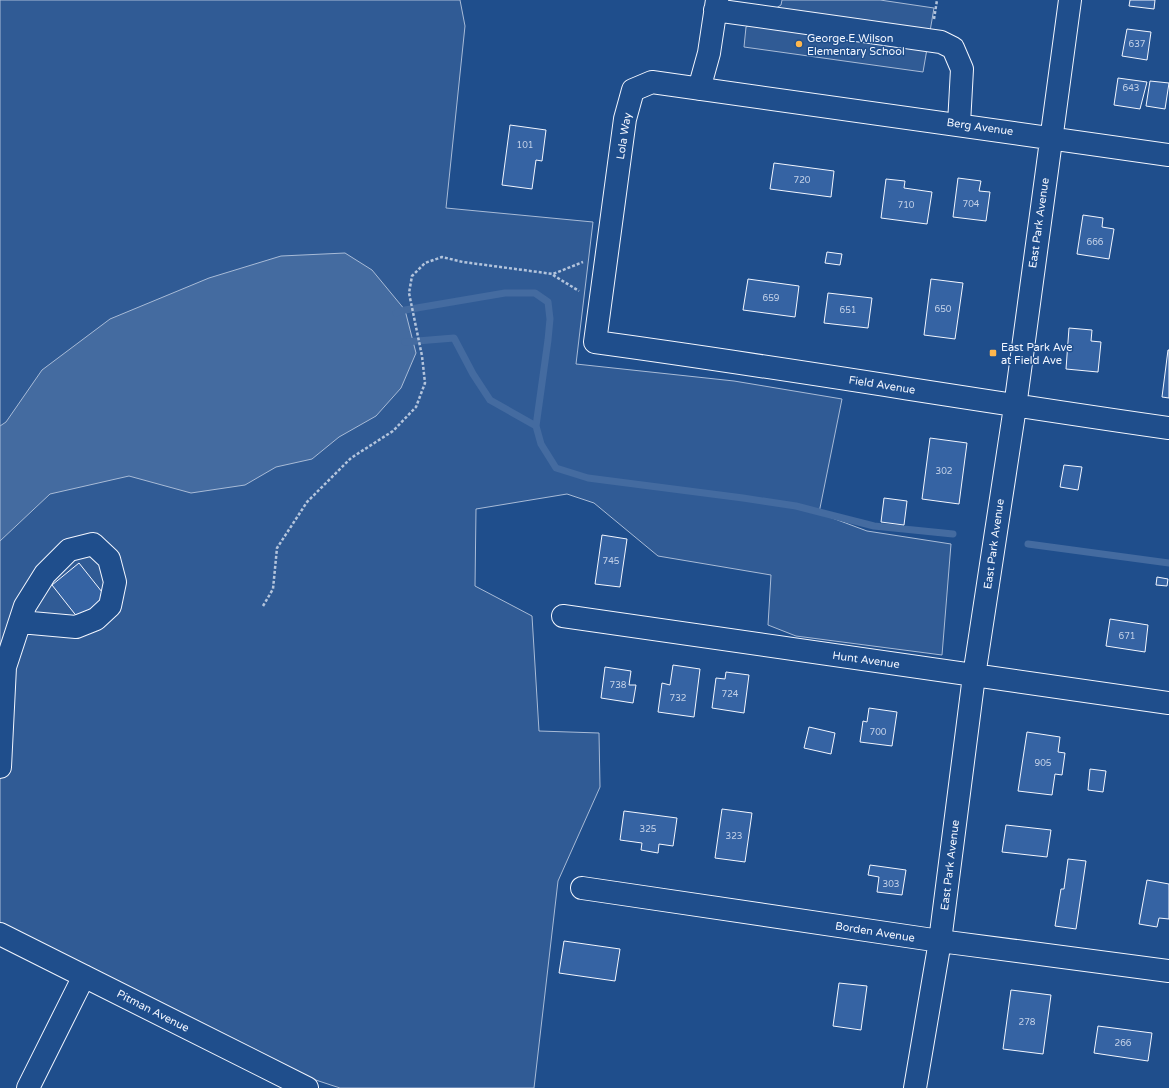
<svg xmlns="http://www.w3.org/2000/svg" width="1169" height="1088" viewBox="0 0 1169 1088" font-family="'Varela Round',sans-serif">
	<rect width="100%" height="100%" fill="#1f4e8c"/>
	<!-- built -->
	<path fill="#305b95" stroke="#a8bbd7" d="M0 0H460L465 26 446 208 593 222 576 364 734 381 842 399 819 513 867 531 951 544 942 655 796 636 768 625 771 575 658 556 594 503 567 494 476 509 475 586 532 616 539 731 599 733 600 787 558 881 534 1088H340L273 1066 0 934Z
		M782 0H880L934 8 923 72 744 47 746 27 781 5Z"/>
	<!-- water -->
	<path fill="#446ba0" stroke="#a8bbd7" d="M345 253 372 270 405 310 416 353 401 388 376 416 339 437 312 459 276 467 245 485 191 493 129 476 50 494 0 541V426L6 422 42 370 110 319 209 278 281 256Z"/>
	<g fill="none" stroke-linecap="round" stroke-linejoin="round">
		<!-- stream -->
		<path stroke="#446ba0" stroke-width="7" d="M396 313 405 310 505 293H535L548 302 550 319 548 340 536 426 541 444 556 468 588 478 743 498 796 506 874 526 953 534
			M405 342 454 338 473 374 490 400 536 426
			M1028 544 1169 563"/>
	</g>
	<!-- building -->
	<path fill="#3563a3" stroke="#f2f6ff" d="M1130 0H1155L1154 9 1129 6Z
		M1127 29 1151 32 1147 60 1122 56Z
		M1118 78 1147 82 1140 109 1114 105Z
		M1150 81 1169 83 1165 109 1146 106Z
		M510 125 546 130 542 161 536 160 532 189 502 185Z
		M774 163 834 171 831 197 770 189Z
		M958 178 981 181 979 191 990 192 986 221 953 217Z
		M886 179 905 181 904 188 932 192 927 224 881 218Z
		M1083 215 1103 218 1102 227 1114 229 1109 259 1077 254Z
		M827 252 842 254 840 265 825 263Z
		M748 279 799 286 795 317 743 310Z
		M931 279 963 283 955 339 924 335Z
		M828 293 872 298 868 328 824 323Z
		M1069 328 1092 330 1091 341 1101 342 1098 372 1066 369Z
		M1168 350H1169V398L1162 397Z
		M930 438 967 443 959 504 922 499Z
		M1064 465 1082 467 1078 490 1060 487Z
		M884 498 907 501 904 525 881 522Z
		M602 535 627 539 620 587 595 584Z
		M79 563 106 597 78 618 52 585Z
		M1157 577 1168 579 1167 586 1156 585Z
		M1110 619 1148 625 1145 652 1106 646Z
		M673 665 700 669 694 717 658 712 662 683 670 685Z
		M605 667 631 671 629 685H636L633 703 601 698Z
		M726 672 749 675 744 713 712 708 716 678 725 679Z
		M869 708 897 712 892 746 860 742 863 721 867 722Z
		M809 727 835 733 831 754 804 748Z
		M1027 732 1060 737 1058 752 1065 753 1062 775 1055 774 1052 795 1018 791Z
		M1090 769 1106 771 1103 792 1088 790Z
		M722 809 752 813 745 862 715 858Z
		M624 811 677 818 673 846 659 844 658 853 641 850 642 843 620 840Z
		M1006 825 1051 830 1047 857 1002 852Z
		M1068 859 1086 861 1076 929 1055 926 1061 889H1064Z
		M870 865 906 870 902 895 877 892 879 877 868 875Z
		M1147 880 1169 884V919L1159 918 1157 927 1139 924Z
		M564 941 620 949 615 981 559 973Z
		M839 983 867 986 861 1030 833 1026Z
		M1011 990 1051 995 1043 1054 1003 1049Z
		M1098 1026 1152 1033 1148 1061 1094 1053Z"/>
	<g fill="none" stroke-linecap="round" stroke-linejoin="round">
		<!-- minor casing -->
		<g stroke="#f2f6ff" stroke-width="24">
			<path id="minor" d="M715 10 941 42 953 48 962 69 959 124
				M699 89 709 53 717 0
				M1169 155 652 82 633 90 625 119 595 342C787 368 978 401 1169 428
				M563 616 1169 703
				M0 767 5 667 25 606 45 574 69 550 93 544 109 559 115 582 110 606 96 619 76 627 20 622
				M582 888 940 941 1169 971
				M0 934 307 1088
				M28 1088 84 976
				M915 1088 940 941 974 676 1015 407 1070 0"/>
		</g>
		<!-- path -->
		<path stroke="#b3c4dc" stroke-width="2.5" stroke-dasharray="3 2" stroke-linecap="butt" d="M934 19 937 0
			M553 275 579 291
			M263 606 273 589 277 548 307 502 351 458 393 431 416 407 425 383 422 356 409 293 412 276 425 263 442 257 463 262 553 274 583 262"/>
		<!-- minor -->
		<use href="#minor" stroke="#1f4e8c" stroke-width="22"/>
	</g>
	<!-- markers -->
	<g fill="#ffb74d" stroke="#1f4e8c" stroke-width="1.5">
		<circle cx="799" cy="44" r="4"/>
		<rect x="989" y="349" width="8" height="8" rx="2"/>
	</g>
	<g text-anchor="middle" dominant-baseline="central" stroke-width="3" stroke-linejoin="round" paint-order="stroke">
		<!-- number labels -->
		<g font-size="9" fill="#c3d1e8">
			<text x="1137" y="44">637</text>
			<text x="1131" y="88">643</text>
			<text x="525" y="145">101</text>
			<text x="802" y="180">720</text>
			<text x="971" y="204">704</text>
			<text x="906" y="205">710</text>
			<text x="1095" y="242">666</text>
			<text x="771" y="298">659</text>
			<text x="943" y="309">650</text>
			<text x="848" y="310">651</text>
			<text x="944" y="471">302</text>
			<text x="611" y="561">745</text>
			<text x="1127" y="636">671</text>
			<text x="618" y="685">738</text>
			<text x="730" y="694">724</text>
			<text x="678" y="698">732</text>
			<text x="878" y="732">700</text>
			<text x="1043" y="763">905</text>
			<text x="648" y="829">325</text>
			<text x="734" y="836">323</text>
			<text x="891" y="884">303</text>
			<text x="1027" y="1022">278</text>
			<text x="1123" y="1043">266</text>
		</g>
		<!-- poi labels -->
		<g font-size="11" fill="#f2f6ff" stroke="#1f4e8c" text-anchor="start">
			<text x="807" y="38">George E Wilson<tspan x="807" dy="13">Elementary School</tspan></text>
			<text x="1001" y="347">East Park Ave<tspan x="1001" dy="13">at Field Ave</tspan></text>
		</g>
		<!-- street labels -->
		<g font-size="11" fill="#f2f6ff" stroke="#1f4e8c">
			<text transform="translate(980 127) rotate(8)">Berg Avenue</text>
			<text transform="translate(624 136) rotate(-81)">Lola Way</text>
			<text transform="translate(1039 223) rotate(-82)">East Park Avenue</text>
			<text transform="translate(882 385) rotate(9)">Field Avenue</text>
			<text transform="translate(994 544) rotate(-82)">East Park Avenue</text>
			<text transform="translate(866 660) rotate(8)">Hunt Avenue</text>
			<text transform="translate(950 865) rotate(-83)">East Park Avenue</text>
			<text transform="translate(875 932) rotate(9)">Borden Avenue</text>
			<text transform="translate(153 1011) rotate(27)">Pitman Avenue</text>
		</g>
	</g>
</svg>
